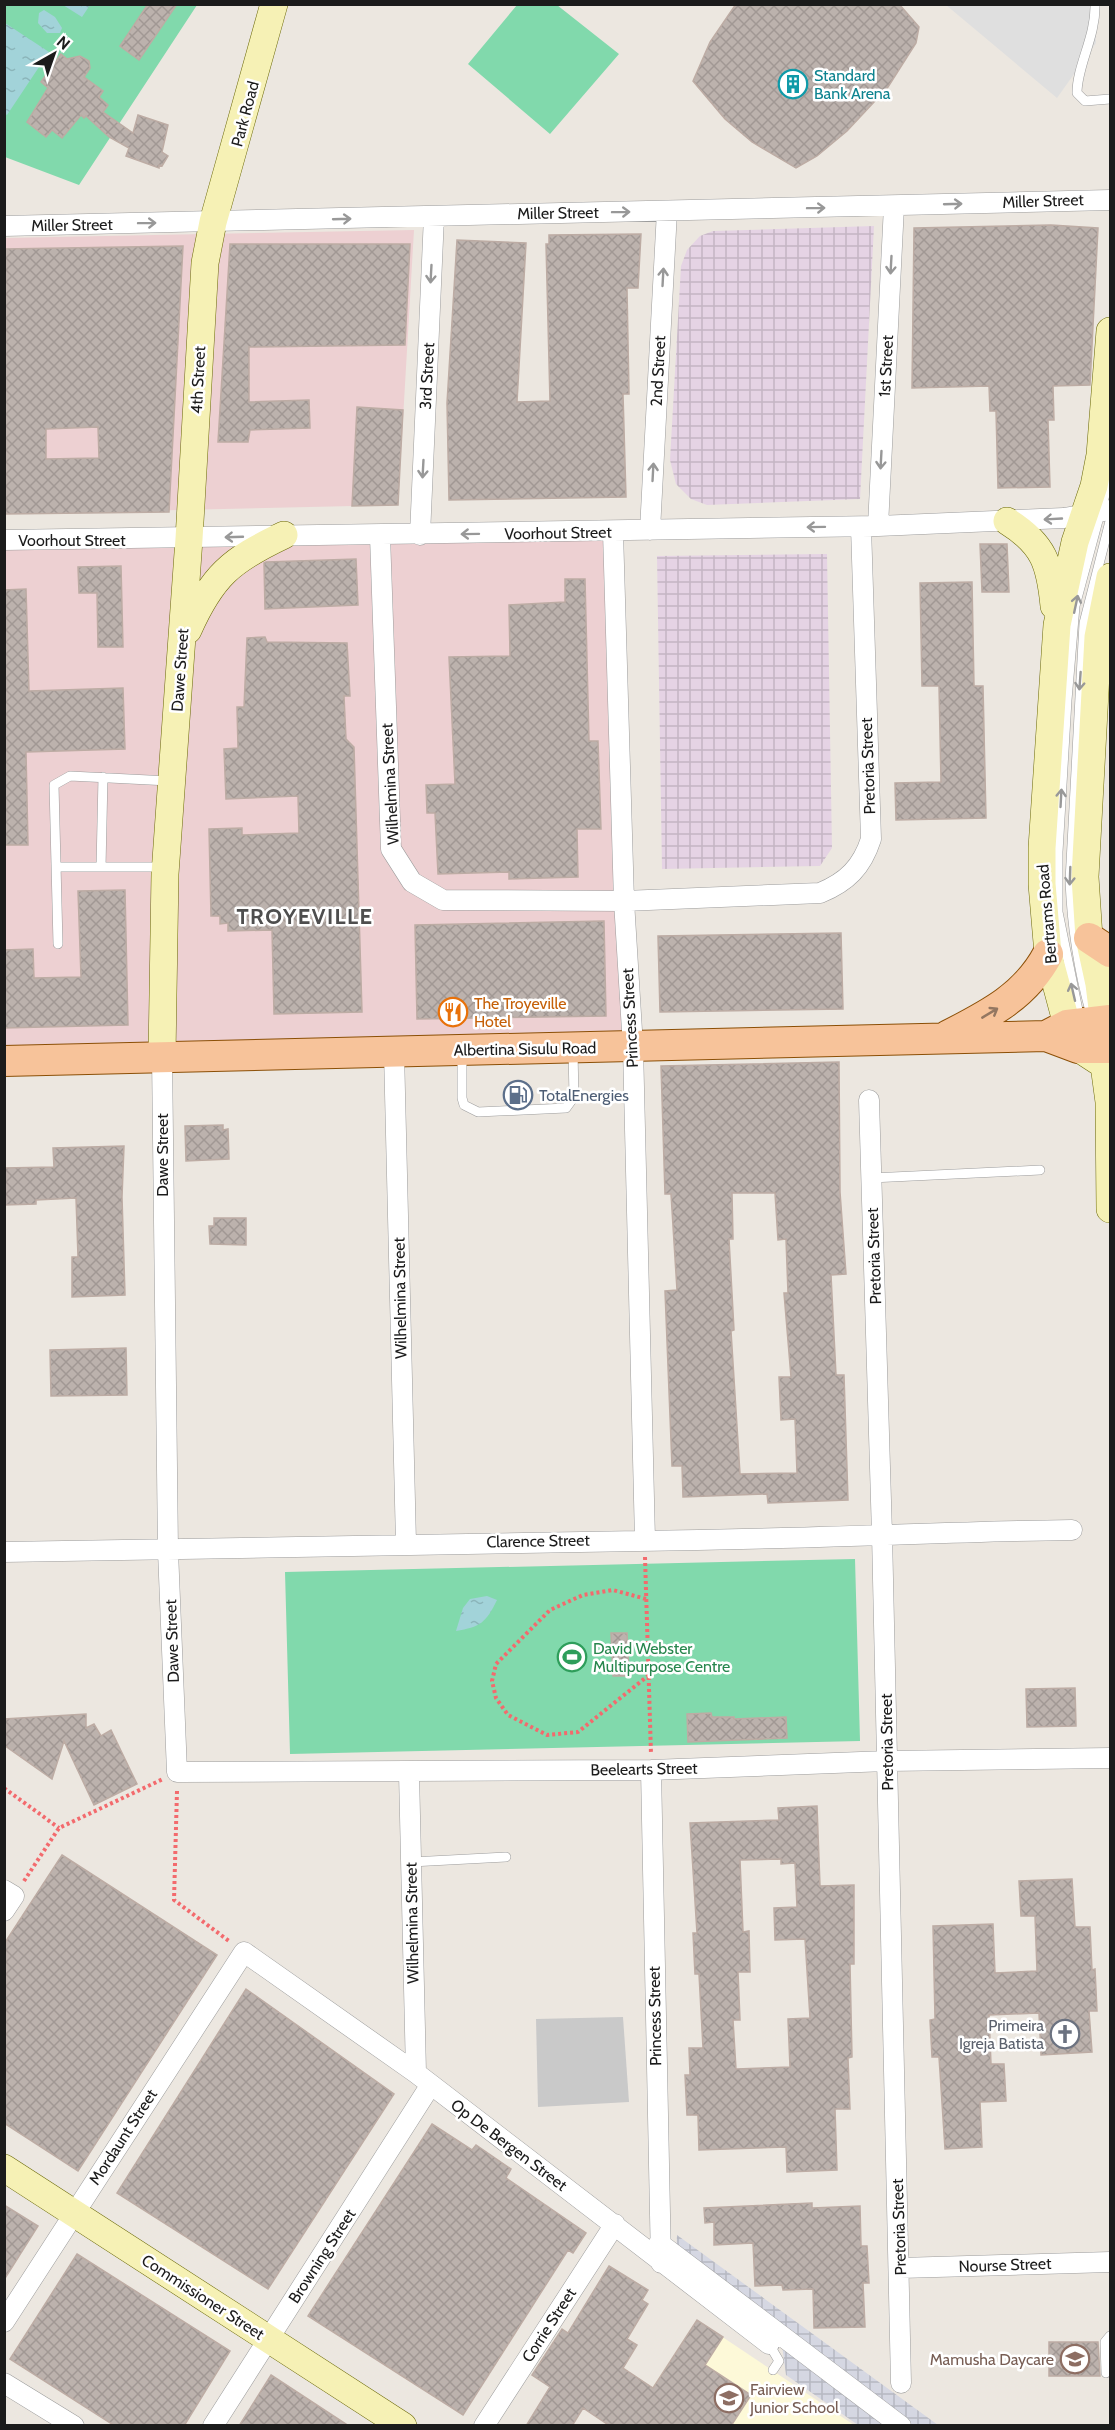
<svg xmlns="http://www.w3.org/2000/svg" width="1115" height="2430" viewBox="0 0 1115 2430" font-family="Cabin,sans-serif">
	<defs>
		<pattern id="industrial-grid" width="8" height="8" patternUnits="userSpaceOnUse" patternTransform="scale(1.5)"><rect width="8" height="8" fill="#e5d3e4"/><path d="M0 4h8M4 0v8" fill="none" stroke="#c4b5c3"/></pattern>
		<pattern id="plaza-grid" width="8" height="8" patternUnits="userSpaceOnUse" patternTransform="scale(1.5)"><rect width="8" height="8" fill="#d5d7e2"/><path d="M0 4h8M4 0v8" fill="none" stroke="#b6b8c1"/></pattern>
		<pattern id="water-ripples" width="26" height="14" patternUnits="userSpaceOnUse" patternTransform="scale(1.5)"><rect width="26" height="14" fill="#a2d3d9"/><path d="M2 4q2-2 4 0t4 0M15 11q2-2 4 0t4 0" fill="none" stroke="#8bb5ba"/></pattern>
		<pattern id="building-cross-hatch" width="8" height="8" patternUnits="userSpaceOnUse" patternTransform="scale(1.5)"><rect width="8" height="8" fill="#bcb2ad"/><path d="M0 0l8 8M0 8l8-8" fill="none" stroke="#a19894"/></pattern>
	</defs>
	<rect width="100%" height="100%" fill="#ece7e0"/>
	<!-- commercial -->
	<path fill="#edd0d2" d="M414 230 398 505 5 514 4 238Z
		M4 532H613L633 1047 5 1056Z"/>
	<!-- industrial -->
	<path fill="url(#industrial-grid)" d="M874 226 860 499 707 505 691 499 676 484 670 460 681 266 687 250 700 236 713 231Z
		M827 554 832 848 820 866 662 869 657 556Z"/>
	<!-- education -->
	<path fill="#fdf9d8" d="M697 2320 854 2425 627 2426Z"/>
	<!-- religious -->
	<path fill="#c9c9c9" d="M623 2017 629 2102 538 2107 536 2019Z"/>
	<!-- pitch -->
	<path fill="#81d9ac" d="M4 5H197L79 185 5 157Z
		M517 5H557L619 54 550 134 468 64Z
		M855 1559 860 1741 290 1754 285 1572Z"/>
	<!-- parking -->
	<path fill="#dfdfdf" d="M946 5H1094L1096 43 1057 98Z"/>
	<!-- plaza -->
	<path fill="url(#plaza-grid)" d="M677 2235 938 2425H858L786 2375 782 2345 676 2256Z"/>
	<!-- water -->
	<path fill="url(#water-ripples)" d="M63 5H90L82 17Z
		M44 10 55 17 62 28 60 33H47L38 23 39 13Z
		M5 23 49 52 7 115 4 113Z
		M487 1596 497 1600C486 1623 480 1627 456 1631L463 1608 470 1599Z"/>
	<!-- building -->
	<path fill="url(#building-cross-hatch)" stroke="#bdaca4" stroke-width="1.5" fill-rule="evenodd" d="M148 4H177L139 60 120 46Z
		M736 4H899L919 27 916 43 888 87 847 131 817 156 796 168 752 142 725 119 693 81 710 42Z
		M61 54 67 59 80 56 89 61 90 68 84 77 103 91 99 97 108 105 103 112 133 133 138 115 168 125 162 152 168 156 162 166 159 165V168L126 156 129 148 109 137 86 116 84 118 81 115 62 138 52 130 46 137 27 122 48 88 41 82Z
		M1051 225 1098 228 1090 385 1053 386 1054 420H1048L1050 487 998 488 996 411H990L989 386 912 388 914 228Z
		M641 234 638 288H627L629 394H623L626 497 449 500 447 403 457 240 526 243 517 402 550 401 546 244H549V235Z
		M230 244H410L405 345 249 347V402L309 400 310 428 250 430 248 442H218Z
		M183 246 169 512 4 514V249ZM98 427 99 458 46 459V429Z
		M357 407 403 410 398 505 352 506Z
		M980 544H1007L1009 592H982Z
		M356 559 358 605 265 609 264 563 266 562Z
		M121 566 123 647H98L97 593H79L78 567Z
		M565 579H585L589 741H598L601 829H577L578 877 509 879V872L438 874 435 813H427L426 785 455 784 449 657 510 656 509 605 565 602Z
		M972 582 974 686H983L986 818 896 820 895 783 941 782 939 686H922L920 583Z
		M26 589 29 691 123 688 125 749 26 752 28 845H4V590Z
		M265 637 267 642 347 643 350 696H344L346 739 354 747 362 1012 274 1014 272 930 228 931V923L220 924V916H211L209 829 242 828V835L299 833 298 796 226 799 224 749 238 748 237 707H244L247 638Z
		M125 890 128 1025 4 1028V950L33 949 34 978 81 977 78 891Z
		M604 921 606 1016 417 1019 415 925Z
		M841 933 843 1009 660 1012 658 936Z
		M839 1062 840 1192 846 1274 831 1275 836 1375H844L848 1500 768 1503 767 1494 683 1497 682 1466H672L665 1291 677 1290 671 1194H665L661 1066ZM732 1193H775L778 1240 786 1239 788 1293H784L791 1377H779L781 1420 795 1419 797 1473 740 1474 731 1331 734 1330 729 1239H733Z
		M223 1125V1130L228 1129 229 1159 186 1161 185 1126Z
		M124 1146 122 1197 125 1295 72 1297V1257H78L76 1198 36 1200V1204L4 1205V1168L54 1167 53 1148Z
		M214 1218H246V1245L210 1244 209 1226H214Z
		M126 1348 127 1395 51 1396 50 1350Z
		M611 1633H627L629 1676H613Z
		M1075 1688 1076 1726 1027 1727 1026 1689Z
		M711 1713 712 1717H734V1719L786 1717 787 1738 688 1742 687 1714Z
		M86 1714V1728L94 1724 101 1736 111 1730 137 1784 94 1805 64 1741 52 1779 4 1745V1719Z
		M817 1806 820 1886 854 1885V1964H850L852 2057 848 2058 850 2109H835L837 2170 787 2172 786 2147 699 2150 698 2115H687L685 2075H690L689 2048H703L699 1974H695L693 1933H697L690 1823 779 1820 778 1808ZM781 1859V1864L795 1863 797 1907 774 1908 775 1940 805 1939 810 2018 788 2019 790 2067 736 2069 733 2020H740L738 1972H750L749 1931 743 1932 740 1860Z
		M62 1855 217 1955 78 2171 4 2123V1944Z
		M1072 1879 1075 1927H1090L1092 1970 1095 1969 1097 2011H1089L1092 2052 1041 2055 1039 2013 989 2015 991 2064H1004L1006 2101 980 2102 982 2147 945 2149 939 2057H932L930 2020 935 2019 933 1926 993 1924 995 1973 1037 1971 1035 1916H1021L1019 1881Z
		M246 1989 394 2094 268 2289 117 2193Z
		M432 2124 472 2150 476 2145 511 2169 506 2178 586 2233 573 2253 568 2250 463 2415 308 2316Z
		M812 2203V2208L860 2206 861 2246H867L869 2283H863L865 2327 814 2328 813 2289 783 2290 782 2285 755 2286 753 2243 714 2245V2222L705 2223 704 2208Z
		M4 2205 38 2226 4 2280Z
		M77 2254 230 2351 184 2426H115L10 2359Z
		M609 2266 648 2290 642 2300 648 2304 627 2339 637 2345 623 2368 653 2388 697 2320 723 2337 705 2365 751 2395 731 2426H610L583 2408 572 2426H526L550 2387 532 2375 562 2329 568 2333Z
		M1049 2342H1098L1100 2376H1049Z
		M271 2375 349 2426H239Z"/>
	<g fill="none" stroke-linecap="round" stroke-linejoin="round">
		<!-- lane casing -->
		<g stroke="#9c9c9c" stroke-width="10">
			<path id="lane" d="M1095 4C1096 37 1077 65 1077 93L1085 101 1110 99
				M57 867H163
				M101 867 103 777
				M58 944 54 785 70 776 169 781
				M1090 1011C1078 968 1072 926 1070 881L1084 623 1110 521
				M1080 1020 1058 912V852L1067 700 1075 606 1110 476
				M462 1055V1098L464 1105 478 1112 566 1108 574 1097 573 1051
				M871 1178 1040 1170
				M411 1862 506 1857
				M769 2344 779 2361 773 2370
				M1106 2373 1105 2342 1110 2336"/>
		</g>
		<!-- street casing -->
		<g stroke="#9c9c9c" stroke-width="21">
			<path id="street" d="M4 226 1110 200
				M878 526 894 206
				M650 530 667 211
				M613 532 624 901 633 1047 645 1540
				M420 535 434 216
				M380 536 391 849 412 882 443 900 624 901 820 893C847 882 862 867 871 839L861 527
				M4 540 878 526 1064 518 1110 510
				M394 1052 406 1543
				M162 1055 168 1551 177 1772 651 1770 887 1761 1110 1758
				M869 1100 882 1534 901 2383
				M4 1552C264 1546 523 1545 782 1538 879 1536 975 1531 1072 1530
				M651 1770 661 2263
				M409 1773 416 2073
				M4 1890 14 1896 4 1911
				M659 2243 901 2426
				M900 2268 1110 2262
				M4 2322 244 1952 416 2073 769 2344
				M4 2383 74 2426
				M213 2426 430 2086
				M484 2426 615 2224"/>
		</g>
		<!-- secondary casing -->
		<g stroke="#6b6909" stroke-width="28">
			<path id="secondary" d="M1007 521C1044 544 1050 564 1054 606
				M1110 577 1098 637 1085 877 1089 938 1099 984 1107 1048 1104 1065 1109 1102 1110 1209
				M188 630C212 576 231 560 284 535
				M162 1055 165 874 189 539 205 263 213 222 274 4
				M1104 1065 1078 1048 1067 1025 1048 954 1042 884V848L1057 625 1075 542 1094 486 1100 455 1110 331
				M4 2168 403 2426"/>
		</g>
		<!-- primary casing -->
		<g stroke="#8b4f06" stroke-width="32">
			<path id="primary" d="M1089 938 1110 952
				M947 1036C988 1015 1026 996 1048 954
				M1046 1036 1067 1025 1110 1020
				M4 1061 1046 1036 1078 1048H1110"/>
		</g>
		<!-- path -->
		<path stroke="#f36a6d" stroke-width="4" stroke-dasharray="3 3" stroke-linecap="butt" d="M645 1557 651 1754
			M646 1599 613 1590 583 1595 550 1610 496 1664 492 1681 496 1698 508 1715 547 1735 578 1732 649 1675
			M4 1788 59 1828
			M177 1791 174 1900 229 1941
			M24 1881 59 1828 163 1779"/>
		<!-- lane -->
		<use href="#lane" stroke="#fff" stroke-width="9"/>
		<!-- street -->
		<use href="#street" stroke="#fff" stroke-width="20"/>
		<!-- secondary -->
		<use href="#secondary" stroke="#f6f1b5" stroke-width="27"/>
		<!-- primary -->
		<use href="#primary" stroke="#f7c39a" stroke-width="30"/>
	</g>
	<!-- one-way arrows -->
	<defs><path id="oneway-shaft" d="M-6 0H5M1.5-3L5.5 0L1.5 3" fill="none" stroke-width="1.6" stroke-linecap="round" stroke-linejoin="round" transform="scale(1.5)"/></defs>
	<g stroke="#989898">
		<use href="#oneway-shaft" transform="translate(953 204) rotate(-2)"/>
		<use href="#oneway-shaft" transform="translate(816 208) rotate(-1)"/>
		<use href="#oneway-shaft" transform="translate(621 212) rotate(-1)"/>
		<use href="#oneway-shaft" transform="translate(342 219) rotate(-2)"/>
		<use href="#oneway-shaft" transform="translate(147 223) rotate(-1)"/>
		<use href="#oneway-shaft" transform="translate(891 265) rotate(93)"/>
		<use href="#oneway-shaft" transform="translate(431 274) rotate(93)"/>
		<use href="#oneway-shaft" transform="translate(663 277) rotate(-87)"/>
		<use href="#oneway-shaft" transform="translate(881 460) rotate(93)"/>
		<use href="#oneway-shaft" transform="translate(423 469) rotate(93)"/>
		<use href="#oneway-shaft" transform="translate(653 472) rotate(-87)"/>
		<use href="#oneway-shaft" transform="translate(1053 519) rotate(177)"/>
		<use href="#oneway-shaft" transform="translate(816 527) rotate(179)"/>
		<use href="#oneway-shaft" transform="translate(470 534) rotate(179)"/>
		<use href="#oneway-shaft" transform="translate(234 537) rotate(178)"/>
		<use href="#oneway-shaft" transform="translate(1076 604) rotate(-78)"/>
		<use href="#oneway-shaft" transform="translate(1080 681) rotate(94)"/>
		<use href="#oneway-shaft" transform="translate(1061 798) rotate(-87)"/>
		<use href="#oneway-shaft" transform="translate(1070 876) rotate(92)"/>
		<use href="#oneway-shaft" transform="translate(1073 992) rotate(-103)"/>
	</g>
	<use stroke="#947761" href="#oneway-shaft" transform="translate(990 1013) rotate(-31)"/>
	<!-- icons -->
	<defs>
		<g id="building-ring" transform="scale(1.5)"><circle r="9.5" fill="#fff" stroke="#0f9aa8" stroke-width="1.5"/><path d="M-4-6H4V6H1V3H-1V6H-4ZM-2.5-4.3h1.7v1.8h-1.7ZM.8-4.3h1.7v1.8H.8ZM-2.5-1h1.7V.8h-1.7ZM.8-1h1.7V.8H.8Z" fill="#0f9aa8"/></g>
		<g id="restaurant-ring" transform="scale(1.5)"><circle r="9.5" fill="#fff" stroke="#e8710a" stroke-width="1.5"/><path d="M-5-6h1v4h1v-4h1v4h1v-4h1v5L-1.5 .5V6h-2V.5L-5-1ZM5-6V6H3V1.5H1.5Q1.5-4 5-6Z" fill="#e8710a"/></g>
		<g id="fuel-ring" transform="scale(1.5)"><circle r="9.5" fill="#fff" stroke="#5c6f8a" stroke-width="1.5"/><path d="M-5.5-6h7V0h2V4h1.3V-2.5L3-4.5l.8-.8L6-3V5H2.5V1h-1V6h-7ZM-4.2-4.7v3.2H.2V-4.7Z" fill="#5c6f8a"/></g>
		<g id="stadium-ring" transform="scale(1.5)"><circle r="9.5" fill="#fff" stroke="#2e9e5b" stroke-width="1.5"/><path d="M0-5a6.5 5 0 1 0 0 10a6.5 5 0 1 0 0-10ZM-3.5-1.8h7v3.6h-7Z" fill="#2e9e5b"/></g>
		<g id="church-ring" transform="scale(1.5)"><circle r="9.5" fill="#fff" stroke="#6b7280" stroke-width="1.5"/><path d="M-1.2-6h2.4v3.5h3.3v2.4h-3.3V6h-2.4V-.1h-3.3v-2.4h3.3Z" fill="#6b7280"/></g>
		<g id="school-ring" transform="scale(1.5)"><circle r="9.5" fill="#fff" stroke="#8d6e63" stroke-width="1.5"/><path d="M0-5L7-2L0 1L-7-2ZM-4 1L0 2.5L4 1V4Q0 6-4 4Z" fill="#8d6e63"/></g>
	</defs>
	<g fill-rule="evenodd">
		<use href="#building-ring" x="793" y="84"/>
		<use href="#restaurant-ring" x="453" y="1012"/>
		<use href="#fuel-ring" x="518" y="1095"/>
		<use href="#stadium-ring" x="572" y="1657"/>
		<use href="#church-ring" x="1065" y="2034"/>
		<use href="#school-ring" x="1075" y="2359"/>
		<use href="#school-ring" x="729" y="2398"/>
	</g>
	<g text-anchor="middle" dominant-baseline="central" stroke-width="5" stroke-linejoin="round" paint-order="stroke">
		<!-- culture labels -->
		<g font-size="16" fill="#0d838f" stroke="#fff" text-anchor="start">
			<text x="814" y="75">Standard<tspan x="814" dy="18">Bank Arena</tspan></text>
		</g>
		<!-- street labels -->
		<g font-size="16" fill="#1b1b1b" stroke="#fff">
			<text transform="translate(245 114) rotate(-75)">Park Road</text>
			<text transform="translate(1043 201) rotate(-2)">Miller Street</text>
			<text transform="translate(558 213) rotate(-1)">Miller Street</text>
			<text transform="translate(72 225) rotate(-1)">Miller Street</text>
			<text transform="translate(886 366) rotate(-87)">1st Street</text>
			<text transform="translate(658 371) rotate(-87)">2nd Street</text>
			<text transform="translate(427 376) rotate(-87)">3rd Street</text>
			<text transform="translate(198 380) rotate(-87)">4th Street</text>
			<text transform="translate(558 533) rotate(-1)">Voorhout Street</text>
			<text x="72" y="540">Voorhout Street</text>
			<text transform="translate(180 670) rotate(-86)">Dawe Street</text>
			<text transform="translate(868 766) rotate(-92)">Pretoria Street</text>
			<text transform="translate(390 784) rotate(-93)">Wilhelmina Street</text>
			<text transform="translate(1047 914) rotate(-95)">Bertrams Road</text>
			<text transform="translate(630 1018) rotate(-93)">Princess Street</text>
			<text transform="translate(525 1049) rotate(-1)">Albertina Sisulu Road</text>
			<text transform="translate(162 1155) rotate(-90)">Dawe Street</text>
			<text transform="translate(874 1256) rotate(-92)">Pretoria Street</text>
			<text transform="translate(400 1298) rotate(-91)">Wilhelmina Street</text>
			<text transform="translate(538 1541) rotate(-1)">Clarence Street</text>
			<text transform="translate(172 1641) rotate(-92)">Dawe Street</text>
			<text transform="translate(887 1742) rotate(-91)">Pretoria Street</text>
			<text transform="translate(644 1769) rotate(-1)">Beelearts Street</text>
			<text transform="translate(412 1923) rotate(-91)">Wilhelmina Street</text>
			<text transform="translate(655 2016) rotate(-91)">Princess Street</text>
			<text transform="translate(123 2137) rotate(-57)">Mordaunt Street</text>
			<text transform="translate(509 2145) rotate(37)">Op De Bergen Street</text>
			<text transform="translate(899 2227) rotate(-92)">Pretoria Street</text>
			<text transform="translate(322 2256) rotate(-57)">Browning Street</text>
			<text transform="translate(1005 2265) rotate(-2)">Nourse Street</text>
			<text transform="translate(203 2297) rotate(33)">Commissioner Street</text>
			<text transform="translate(549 2325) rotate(-57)">Corrie Street</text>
		</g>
		<!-- food labels -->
		<g font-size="16" fill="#c56008" stroke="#fff" text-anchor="start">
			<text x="474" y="1003">The Troyeville<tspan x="474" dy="18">Hotel</tspan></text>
		</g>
		<!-- service labels -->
		<g font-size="16" fill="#4e5e75" stroke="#fff" text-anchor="start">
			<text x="539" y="1095">TotalEnergies</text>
		</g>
		<!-- leisure labels -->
		<g font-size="16" fill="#27864d" stroke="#fff" text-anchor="start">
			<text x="593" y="1648">David Webster<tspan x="593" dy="18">Multipurpose Centre</tspan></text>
		</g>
		<!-- worship labels -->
		<g font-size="16" fill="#5b616d" stroke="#fff" text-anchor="end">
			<text x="1044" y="2025">Primeira<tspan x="1044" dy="18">Igreja Batista</tspan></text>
		</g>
		<!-- education labels -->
		<g font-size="16" fill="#785e54" stroke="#fff" text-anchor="end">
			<text x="1054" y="2359">Mamusha Daycare</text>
			<text x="750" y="2389" text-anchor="start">Fairview<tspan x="750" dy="18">Junior School</tspan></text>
		</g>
		<!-- district labels -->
		<g font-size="22" font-weight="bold" letter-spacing="1.5" fill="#4e4e4e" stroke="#fff">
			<text x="305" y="916">TROYEVILLE</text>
		</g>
	</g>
	<!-- border -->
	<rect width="1115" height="2430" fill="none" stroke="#1b1b1b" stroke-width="12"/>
	<!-- north arrow -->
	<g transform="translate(54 54) rotate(40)" stroke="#ffffff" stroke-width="4.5" paint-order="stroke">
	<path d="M0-4.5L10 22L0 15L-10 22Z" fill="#1b1b1b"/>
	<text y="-9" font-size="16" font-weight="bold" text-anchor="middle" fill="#1b1b1b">N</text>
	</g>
</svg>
